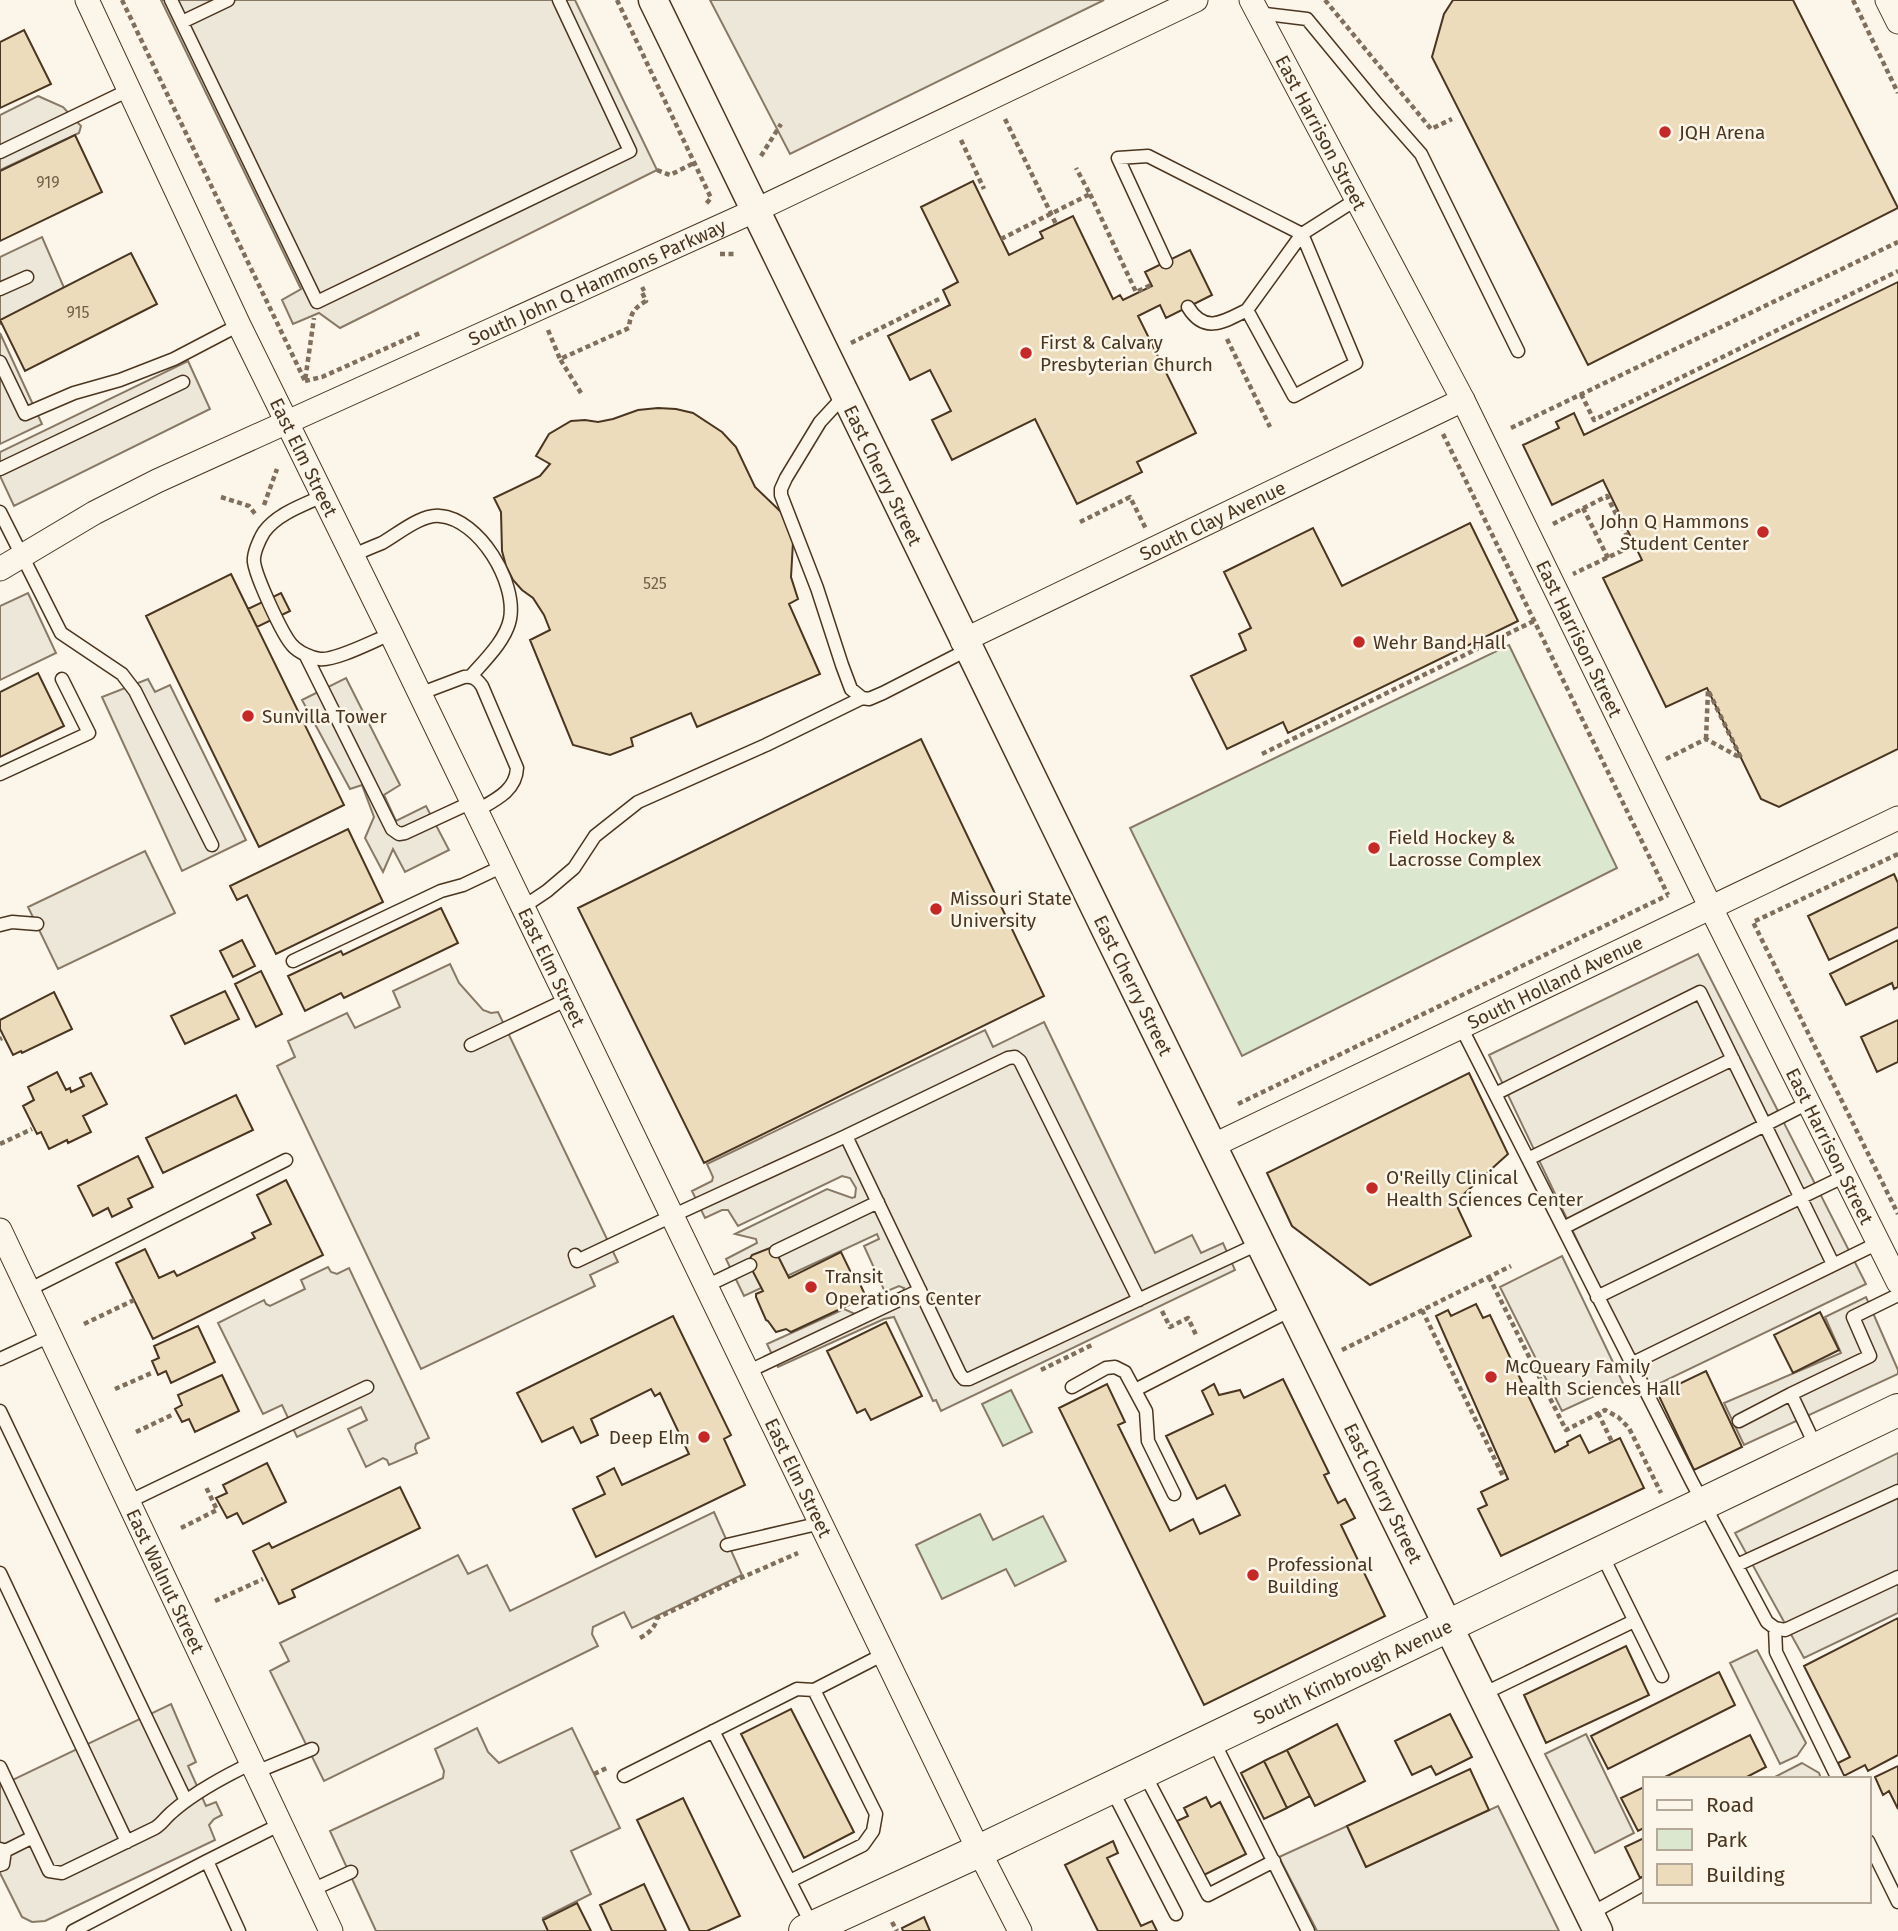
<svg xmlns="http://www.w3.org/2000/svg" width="1898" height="1931" viewBox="0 0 1898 1931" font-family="'Fira Sans',sans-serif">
	<rect width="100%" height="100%" fill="#fbf6e9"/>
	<!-- green -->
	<path fill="#dce7d0" stroke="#887966" stroke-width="2" d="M1509 645 1617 868 1242 1056 1130 828Z
		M1011 1390 1032 1432 1003 1446 982 1404Z
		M980 1514 993 1540 1043 1516 1066 1561 1015 1586 1006 1569 942 1599 916 1545Z"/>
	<!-- parking -->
	<path fill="#ede7d9" stroke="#887966" stroke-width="2" d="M161 0H575L657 170 340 328 319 313 293 324 282 300 301 289Z
		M710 0H1104L790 154Z
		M38 96 63 107 81 126 79 133 0 170V115Z
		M42 237 65 290 0 324V257Z
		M0 333 42 424 0 444Z
		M188 361 210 409 14 506 0 476V452Z
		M28 593 56 653 0 680V606Z
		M346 678 400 785 384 795 396 821 426 806 449 850 405 872 393 849 383 872 365 838 374 817 362 785 350 789 302 700Z
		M148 679 155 692 170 685 246 840 182 871 102 697Z
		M145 851 175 913 58 969 28 907Z
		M1698 954 1866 1284 1648 1389 1489 1055Z
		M450 964 459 983 483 1010 491 1013 498 1012 618 1262 590 1275 595 1286 421 1369 277 1066 295 1057 288 1041 347 1013 355 1028 400 1007 393 991Z
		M1044 1022 1155 1253 1192 1235 1201 1253 1223 1243 1235 1270 941 1411 936 1400 933 1401 894 1317 884 1319 778 1367 767 1344 844 1309 855 1314 903 1291 904 1288 899 1286 885 1292 864 1246 879 1239 877 1234 744 1296 726 1259 757 1243 756 1239 735 1234 827 1189 852 1198 855 1197 856 1188 850 1178 842 1176 738 1226 728 1210H722L705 1218 692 1191 712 1181 713 1177 707 1164 985 1030 993 1047Z
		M1562 1256 1623 1383 1562 1411 1500 1287Z
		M328 1267 331 1272 337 1274 349 1268 429 1438 416 1444 415 1448 417 1453 389 1465 387 1460 383 1458 366 1467 348 1429 367 1420 361 1407 297 1437 282 1405 263 1414 218 1323 264 1300 266 1304 270 1306 305 1289 301 1280Z
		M1866 1297 1898 1370V1374L1744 1445 1724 1403 1841 1353 1825 1317Z
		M1898 1453V1613L1804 1658 1735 1533Z
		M714 1512 742 1575 632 1628 624 1612 593 1627 592 1634 598 1646 324 1781 270 1671 289 1661 280 1643 458 1555 468 1574 487 1565 510 1611Z
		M1757 1650 1806 1743 1797 1756 1780 1764 1730 1663Z
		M171 1704 196 1762 188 1766 206 1806 216 1802 222 1815 214 1819 209 1825 215 1840 45 1921 32 1922 22 1917 0 1873V1786Z
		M477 1728 488 1752 499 1763 572 1728 620 1828 571 1851 591 1894 543 1918 549 1931H376L330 1831 443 1778 444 1771 435 1749Z
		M1586 1734 1634 1833 1595 1853 1545 1754Z
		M1802 1763 1819 1773 1821 1779H1771Z
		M1498 1806 1559 1931H1317L1279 1857 1347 1826 1366 1867Z"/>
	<!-- building -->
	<path fill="#ecdcbc" stroke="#4a3520" stroke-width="2" d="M1453 0H1793L1898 208 1588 365 1432 57 1444 14Z
		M24 30 51 84 0 108V42Z
		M75 135 102 192 0 241V171Z
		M973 181 1009 255 1043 238 1040 232 1073 216 1113 299 1120 295 1123 300 1152 286 1145 272 1190 250 1212 295 1166 318 1160 305 1138 316 1196 433 1137 462 1142 472 1077 504 1035 419 952 460 932 420 951 411 930 370 910 380 888 336 950 305 943 290 958 282 921 207Z
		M131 253 157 304 25 371 0 320Z
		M1898 282V749L1779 807 1761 799 1707 688 1666 707 1603 578 1642 560 1603 480 1552 505 1523 445 1559 428 1556 422 1574 413 1584 435Z
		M658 408 676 409 693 413 722 432 736 447 755 487 781 512 793 542 791 577 798 599 789 604 820 674 697 727 691 713 631 738 633 746 610 755 573 745 530 640 550 630 544 615 533 598 522 590 513 580 506 566 502 551 501 512 494 498 540 476 550 464 536 456 549 434 571 421 585 420 598 422 613 419 638 410Z
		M1470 523 1518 621 1288 733 1283 722 1227 749 1191 676 1246 650 1239 634 1251 628 1224 572 1313 528 1342 586Z
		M231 574 344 805 259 847 146 616Z
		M281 593 290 611 257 627 248 609Z
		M38 673 64 726 0 757V692Z
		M921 739 1044 996 704 1163 578 908Z
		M348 829 383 902 276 954 247 895 237 900 230 886Z
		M1894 874 1898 883V927L1829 960 1808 916Z
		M441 908 458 943 344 998 341 993 305 1011 288 976 341 951 343 955Z
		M242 940 255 966 233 977 220 951Z
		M1898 940V987L1894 989 1892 983 1846 1005 1830 974Z
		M261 971 282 1014 256 1027 235 984Z
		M225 991 239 1019 185 1044 171 1016Z
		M54 992 72 1029 22 1053 21 1051 13 1055 0 1029V1020Z
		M1898 1020V1062L1877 1072 1861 1037Z
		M57 1072 66 1090 70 1088 71 1092 84 1086 80 1078 91 1073 107 1104 83 1116 91 1132 68 1143 67 1140 49 1149 41 1132 37 1134 23 1106 34 1100 28 1087Z
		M1469 1073 1508 1154 1455 1202 1471 1236 1370 1285 1292 1226 1267 1173Z
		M236 1095 253 1130 163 1173 146 1138Z
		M138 1156 153 1187 128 1199 132 1207 112 1217 108 1208 93 1216 78 1186Z
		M286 1180 323 1255 153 1339 116 1263 145 1249 159 1278 174 1271 177 1276 255 1238 252 1233 271 1224 257 1195Z
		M770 1248H774L789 1278 841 1252 855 1281 860 1284 866 1297 791 1332 786 1329 776 1332 768 1321 766 1320 756 1297V1294L763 1291 748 1262 752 1255Z
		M1476 1304 1483 1318 1490 1315 1555 1452 1568 1445 1567 1442 1580 1435 1589 1453 1620 1438 1644 1488 1501 1556 1478 1509 1487 1505 1481 1492 1508 1479 1436 1316 1448 1310 1451 1316Z
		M1820 1312 1839 1350 1793 1373 1774 1335Z
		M673 1316 731 1435 724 1439 745 1485 596 1557 573 1509 605 1494 597 1477 614 1468 622 1485 689 1454 660 1393 655 1396 651 1389 591 1419 598 1435 581 1443 573 1427 542 1442 517 1393Z
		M886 1322 922 1396 871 1420 865 1409 857 1413 827 1351Z
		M198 1326 215 1362 171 1383 166 1371 158 1375 152 1361 159 1358 154 1346Z
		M1706 1371 1742 1447 1694 1470 1658 1394Z
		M222 1375 239 1411 195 1432 189 1419 182 1422 175 1409 182 1405 178 1395Z
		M1283 1379 1329 1473 1324 1475 1338 1503 1345 1499 1355 1518 1341 1525 1385 1616 1204 1705 1059 1408 1107 1384 1125 1422 1118 1425 1170 1531 1193 1519 1200 1534 1240 1515 1225 1485 1197 1499 1166 1436 1213 1414 1202 1391 1214 1384 1219 1395 1240 1390 1244 1398Z
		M267 1463 286 1502 243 1524 237 1513 227 1518 216 1498 227 1493 223 1485Z
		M400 1487 420 1528 292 1590 295 1597 279 1604 253 1551 269 1543 272 1548Z
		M1898 1618V1755L1868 1771 1865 1765 1844 1776 1838 1763 1850 1757 1804 1666Z
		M1626 1646 1649 1695 1546 1743 1524 1695Z
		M1719 1672 1735 1705 1608 1769 1591 1736Z
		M791 1709 854 1832 804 1858 741 1734Z
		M1450 1714 1472 1757 1436 1775 1431 1766 1412 1775 1395 1741Z
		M1337 1724 1365 1781 1315 1806 1287 1750Z
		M1750 1735 1766 1767 1743 1779H1661Z
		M1287 1750 1310 1796 1287 1808 1264 1761Z
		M1264 1761 1287 1808 1264 1819 1241 1773Z
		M1898 1766V1809L1889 1791 1883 1795 1875 1777Z
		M1470 1769 1489 1810 1366 1867 1347 1826Z
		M1644 1787V1828L1638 1831 1621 1798Z
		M1206 1797 1211 1807 1220 1802 1246 1854 1204 1875 1177 1821 1188 1816 1184 1808Z
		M683 1798 740 1916 707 1931H690L637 1820Z
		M1644 1838V1876L1640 1878 1625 1847Z
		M1113 1841 1118 1853 1107 1858 1141 1926 1152 1921 1157 1931H1098L1065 1865Z
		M644 1884 666 1931H612L600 1905Z
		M577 1903 591 1931H548L543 1920Z
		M924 1917 930 1931H903L902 1928Z"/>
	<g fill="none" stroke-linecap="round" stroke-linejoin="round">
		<!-- service casing -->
		<g stroke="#4a3520" stroke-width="15">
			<path id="service" d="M171 0 317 302 630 151 559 0
				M1258 13 1307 19 1377 104 1421 154 1518 351
				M182 22 228 0
				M0 152 129 90
				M1166 262 1118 158 1148 156 1302 234 1356 363 1294 396 1247 310 1302 234 1357 199
				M0 289 27 277
				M1188 307C1205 335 1225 321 1247 310
				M0 362 25 414 74 393 120 380 174 359 239 325
				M844 396 820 422 786 478 781 489V495L817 588 842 665 851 689 862 698 869 699 883 693 967 650
				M0 469 183 382
				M323 496C303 505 277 514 264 532 259 540 253 554 254 562 256 577 282 634 292 645 298 652 311 658 320 659 336 661 375 640 391 634
				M0 512 61 633 122 674 135 691 212 845
				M352 556C362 551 372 547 382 543 398 534 421 514 440 516 479 519 517 582 510 619 506 640 485 660 471 676
				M305 654 392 829 399 834 405 833 472 802
				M419 694 464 677C473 676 477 679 482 686L517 768C516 791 495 800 476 811
				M0 774 89 733 62 679
				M523 907 547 891 574 868 595 836 638 802 766 745 862 698
				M0 925 12 922 37 924
				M293 961 441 891 463 885 503 866
				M1461 1027 1692 1482 1767 1622 1775 1628 1785 1630 1898 1577
				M471 1045 568 999
				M1495 1094 1700 992 1833 1264
				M846 1136 1008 1058 1015 1057 1020 1061 1139 1300
				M1528 1159 1733 1059
				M1563 1228 1808 1103
				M776 1251 878 1202
				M575 1255 577 1261 672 1216 846 1136 960 1374 964 1379H969L1260 1243
				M706 1286 750 1265
				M28 1290 286 1160
				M1597 1297 1845 1176
				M0 1359 50 1336
				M1631 1364 1878 1243
				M747 1372 920 1290
				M1072 1387 1106 1368 1115 1367 1125 1372 1146 1411 1148 1441 1174 1494
				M1135 1390 1293 1309
				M0 1411 186 1801
				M1739 1421 1791 1394
				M1817 1449 1791 1394 1870 1356 1853 1317 1898 1295
				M128 1502 367 1387
				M727 1545 821 1523
				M1601 1553 1662 1676
				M1737 1565 1898 1491
				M0 1573 127 1842
				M1775 1628 1776 1652 1838 1779
				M1483 1694 1634 1621
				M713 1731 813 1927
				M1213 1740 1308 1931
				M0 1767 49 1871 62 1873 155 1828C162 1824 165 1818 171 1813 193 1793 225 1776 252 1763
				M256 1772 312 1749
				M1144 1773 1208 1895 1274 1861
				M624 1776 797 1689 814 1690 884 1654
				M1111 1788 1176 1914
				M1868 1841 1898 1902
				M0 1849 5 1851 3 1864 0 1865
				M5 1851 33 1837
				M790 1881 863 1845 873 1831 876 1814 814 1690
				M312 1890 351 1872
				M1590 1914 1644 1884
				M73 1931 207 1861
				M239 1931 207 1861 281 1824"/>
		</g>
		<!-- minor casing -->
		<g stroke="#4a3520" stroke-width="25">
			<g id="minor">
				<path id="s1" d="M87 0 239 325 391 634 979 1851 1020 1931"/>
				<path id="s2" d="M1251 0 1463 400 1711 908 1898 1282"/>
				<path d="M1887 0 1898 22"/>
				<path id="s3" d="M0 569 94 513 157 481 754 211 1196 0"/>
				<path id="s4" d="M962 641 1463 400"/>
				<path id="s5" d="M1212 1146 1898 818"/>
				<path id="s6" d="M0 1230 331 1931"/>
			</g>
		</g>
		<!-- tertiary casing -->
		<g stroke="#4a3520" stroke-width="31">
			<g id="tertiary">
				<path id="s7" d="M653 0C963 646 1284 1287 1598 1931"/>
			</g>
		</g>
		<!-- secondary casing -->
		<g stroke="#4a3520" stroke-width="34">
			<g id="secondary">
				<path id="s8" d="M805 1931 979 1851 1898 1410"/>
			</g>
		</g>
		<!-- path -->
		<path stroke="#7f6f5c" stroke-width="4.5" stroke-dasharray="5 3.5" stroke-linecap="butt" d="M122 0 305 381 314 318
			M617 0 711 198 705 205
			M1325 0 1431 129 1452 119
			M1853 0 1898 93
			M1005 119 1056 224
			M961 140 984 189
			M761 156 781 124
			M657 170 670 175 694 163
			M1090 194 1136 292 1151 285
			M1001 239 1090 194 1076 168
			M720 254H736
			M548 330 560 359
			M1227 339 1270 427
			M851 343 941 298
			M305 381 322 377 420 333
			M581 393 560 359 629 328C630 314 634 308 646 301L641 290 645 288
			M1581 394 1594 420 1898 271
			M1511 428 1898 242
			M1443 434 1668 895
			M221 497 249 506 256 515
			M264 505 277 469
			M1583 508 1608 558
			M1080 522 1130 497 1146 529
			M1553 524 1607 496 1632 546 1573 574
			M1262 754 1534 621
			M1666 759 1706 739 1741 758 1708 690 1706 739
			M1898 854 1753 922 1898 1214
			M0 1039 2 1038
			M1238 1104 1668 895
			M0 1144 32 1129
			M1489 1277 1566 1430 1605 1410 1618 1417 1629 1428 1661 1493
			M1422 1310 1503 1476
			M1162 1311 1170 1327 1188 1318 1197 1337
			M84 1324 134 1300
			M1342 1350 1511 1266
			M1041 1370 1094 1344
			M115 1389 154 1372
			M1598 1413 1612 1442
			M136 1432 174 1414
			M181 1528 217 1510 205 1485
			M215 1601 263 1579
			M640 1638C649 1633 655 1628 657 1618L743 1577 798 1553
			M594 1774 609 1767
			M892 1922 897 1931"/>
		<!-- service -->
		<use href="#service" stroke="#fbf6e9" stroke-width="12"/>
		<!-- minor -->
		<use href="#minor" stroke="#fbf6e9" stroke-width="23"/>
		<!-- tertiary -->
		<use href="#tertiary" stroke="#fbf6e9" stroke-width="28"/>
		<!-- secondary -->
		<use href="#secondary" stroke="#fbf6e9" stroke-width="32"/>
	</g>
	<!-- markers -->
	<g fill="#c62828" stroke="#fbf6e9" stroke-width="2.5">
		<circle cx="1665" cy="132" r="7"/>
		<circle cx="1026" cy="353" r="7"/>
		<circle cx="1763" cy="532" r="7"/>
		<circle cx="1359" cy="642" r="7"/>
		<circle cx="248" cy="716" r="7"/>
		<circle cx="1374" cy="848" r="7"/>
		<circle cx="936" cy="909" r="7"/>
		<circle cx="1372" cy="1188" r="7"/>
		<circle cx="811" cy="1287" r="7"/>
		<circle cx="1491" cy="1377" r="7"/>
		<circle cx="704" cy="1437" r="7"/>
		<circle cx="1253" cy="1575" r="7"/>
	</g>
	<g text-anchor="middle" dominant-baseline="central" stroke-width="5" stroke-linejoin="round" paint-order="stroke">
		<!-- number labels -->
		<g font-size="16" fill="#725f47">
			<text x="48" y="182">919</text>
			<text x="78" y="312">915</text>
			<text x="655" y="583">525</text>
		</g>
		<!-- poi labels -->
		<g font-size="19" fill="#4a3520" stroke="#fbf6e9" text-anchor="start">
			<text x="1679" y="132">JQH Arena</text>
			<text x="1040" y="342">First &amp; Calvary<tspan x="1040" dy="22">Presbyterian Church</tspan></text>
			<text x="1749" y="521" text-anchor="end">John Q Hammons<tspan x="1749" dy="22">Student Center</tspan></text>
			<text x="1373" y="642">Wehr Band Hall</text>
			<text x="262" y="716">Sunvilla Tower</text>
			<text x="1388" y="837">Field Hockey &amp;<tspan x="1388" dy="22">Lacrosse Complex</tspan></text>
			<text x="950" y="898">Missouri State<tspan x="950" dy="22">University</tspan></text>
			<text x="1386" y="1177">O'Reilly Clinical<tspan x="1386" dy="22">Health Sciences Center</tspan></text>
			<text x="825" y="1276">Transit<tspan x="825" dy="22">Operations Center</tspan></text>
			<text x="1505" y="1366">McQueary Family<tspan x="1505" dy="22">Health Sciences Hall</tspan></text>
			<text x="690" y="1437" text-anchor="end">Deep Elm</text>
			<text x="1267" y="1564">Professional<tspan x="1267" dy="22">Building</tspan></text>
		</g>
		<!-- street labels -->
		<g font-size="19" fill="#4a3520" stroke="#fbf6e9">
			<text stroke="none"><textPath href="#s2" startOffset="150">East Harrison Street</textPath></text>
			<text stroke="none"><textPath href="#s3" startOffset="663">South John Q Hammons Parkway</textPath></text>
			<text stroke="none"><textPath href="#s1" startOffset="506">East Elm Street</textPath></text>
			<text stroke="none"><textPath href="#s7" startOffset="528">East Cherry Street</textPath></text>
			<text stroke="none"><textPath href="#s4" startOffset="278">South Clay Avenue</textPath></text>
			<text stroke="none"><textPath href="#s2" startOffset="718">East Harrison Street</textPath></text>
			<text stroke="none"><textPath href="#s1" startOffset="1073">East Elm Street</textPath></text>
			<text stroke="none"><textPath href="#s5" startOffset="380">South Holland Avenue</textPath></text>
			<text stroke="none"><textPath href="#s7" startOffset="1096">East Cherry Street</textPath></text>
			<text stroke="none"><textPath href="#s2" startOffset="1284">East Harrison Street</textPath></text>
			<text stroke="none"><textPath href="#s1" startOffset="1640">East Elm Street</textPath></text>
			<text stroke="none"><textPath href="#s7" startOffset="1662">East Cherry Street</textPath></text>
			<text stroke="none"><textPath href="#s6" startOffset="388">East Walnut Street</textPath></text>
			<text stroke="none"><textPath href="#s8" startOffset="606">South Kimbrough Avenue</textPath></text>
		</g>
	</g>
	<!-- legend -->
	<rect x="1643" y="1777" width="228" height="126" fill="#fbf6e9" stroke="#b4a999" stroke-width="2"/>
	<rect x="1657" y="1800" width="35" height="10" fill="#fbf6e9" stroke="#b4a999" stroke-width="2"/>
	<text x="1706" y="1812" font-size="21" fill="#4a3520">Road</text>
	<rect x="1657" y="1829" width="35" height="21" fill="#dce7d0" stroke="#b4a999" stroke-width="2"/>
	<text x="1706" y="1847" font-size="21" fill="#4a3520">Park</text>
	<rect x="1657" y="1864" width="35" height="21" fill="#ecdcbc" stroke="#b4a999" stroke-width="2"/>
	<text x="1706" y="1882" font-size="21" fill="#4a3520">Building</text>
</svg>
